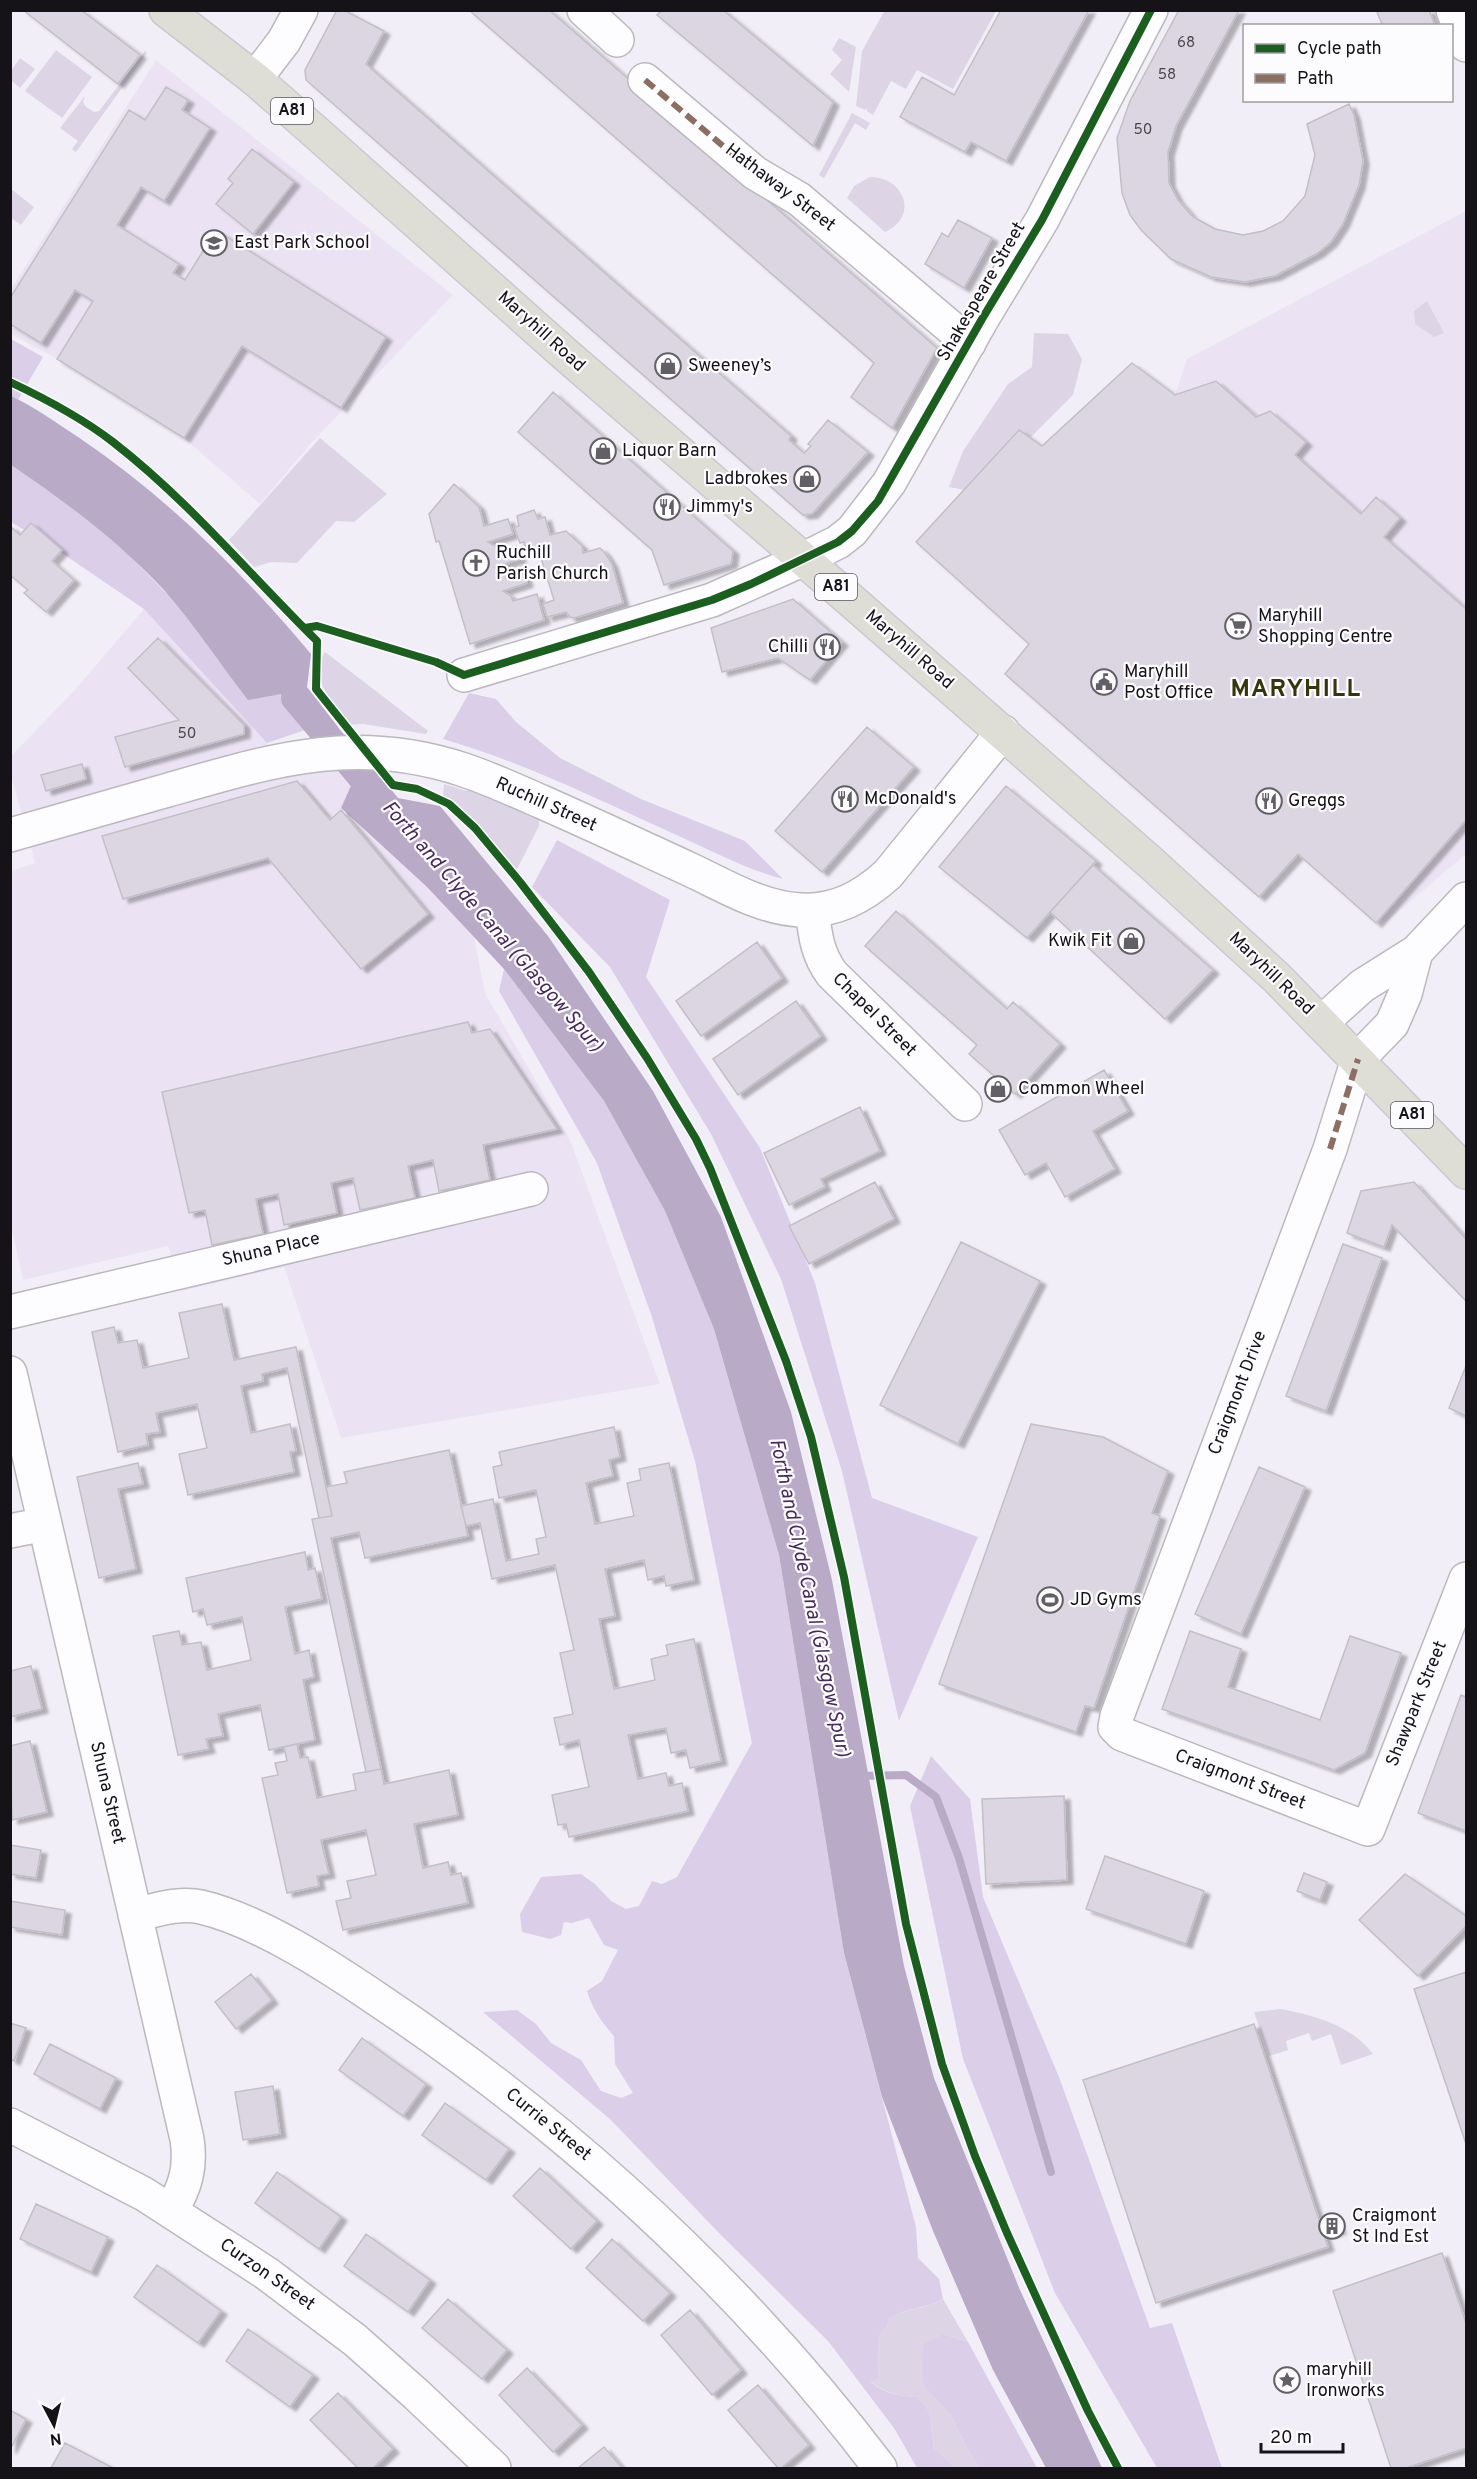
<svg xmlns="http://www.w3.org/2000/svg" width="1477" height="2479" viewBox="0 0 1477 2479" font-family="Overpass,sans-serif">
	<defs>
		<filter id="shadow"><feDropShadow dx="6" dy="4" stdDeviation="1.5" flood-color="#0004"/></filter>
	</defs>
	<rect width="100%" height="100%" fill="#f2eef7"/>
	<!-- built -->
	<path fill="#ebe3f4" d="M156 60 453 295 311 443 260 504 184 438 57 359 11 334 10 291Z
		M1466 211V854L1386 922 1379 919 1376 923 1298 854 1259 897 1005 674 1029 643 916 542 1019 430 1042 446 1132 363 1175 395 1187 359Z
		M144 609 267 743 299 773 348 770 354 779 341 809 427 887 474 937 485 993 570 1140 660 1384 341 1438 284 1267 182 1291 168 1246 23 1280 10 1221V871L35 863 11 775V756L73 692Z"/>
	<!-- green -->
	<path fill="#ddd4e6" d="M885 10H996V11L953 89 917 70 906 89 891 81 873 115 867 111V108L865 110 856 106 862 51Z
		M839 38 856 47 849 92 830 74 842 60 832 50Z
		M56 50 92 77 62 118 25 91Z
		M145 51 147 53 76 152 72 149 78 141 60 128 85 96 83 102 86 107 94 112 99 111Z
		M20 58 35 69 20 88 11 80V71Z
		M852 113 870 123 866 130 855 123 824 178 819 175Z
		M870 177C905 177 919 217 885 232L847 198 854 186Z
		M11 189 34 207 21 225 11 218Z
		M1427 301 1444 333 1434 337 1415 324 1414 311Z
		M1034 333 1068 334 1082 359 1073 395 1030 438 1018 430 964 490 949 487 963 451 1008 384 1032 367Z
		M320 438 387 494 354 522 336 521 297 563 271 562 254 567 229 540Z
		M325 652 428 731 426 734 363 724 345 725C342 702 318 697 321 670 321 663 321 657 325 652Z
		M444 784 467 791 468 788 539 818V826L516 871 477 825 443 795Z
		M1281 2009C1316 2016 1351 2025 1373 2054L1341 2065 1331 2034 1312 2041 1309 2033 1286 2041 1288 2050 1269 2056 1254 2012Z
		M943 2299 968 2342 944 2334 949 2412 970 2454 980 2468H956L934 2448 929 2411 918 2397C900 2396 885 2394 871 2381L878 2378 879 2335 887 2327 889 2318C908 2307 926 2310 943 2299Z"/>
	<!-- forest -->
	<path fill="#dbcee9" d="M11 339 43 357 18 400 11 396Z
		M11 465 69 504 129 555 165 592 282 694 311 728 267 743 144 609 56 549 11 522Z
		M469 693 496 699 516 722 560 758 641 799 745 841 783 879C748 870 714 852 681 837 603 802 526 763 443 739Z
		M557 840 670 900 646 977 760 1148 815 1283 872 1498 978 1537 899 1721 842 1471 781 1279 711 1134 610 967 532 887Z
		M504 969 604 1101 665 1211 714 1329 779 1555 844 1953 916 2227 918 2258 939 2279 943 2299C926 2309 908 2307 889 2318L887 2327 879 2335 878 2378 871 2382C885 2394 900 2396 918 2397L929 2411 934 2448 956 2468H917L894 2428 828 2341 718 2232 611 2120 483 2012 517 2010 536 2024 551 2043 581 2060 601 2091 621 2098 633 2093 615 2064 614 2036C602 2023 592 2008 587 1991L602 1981 618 1950 604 1945 589 1918 572 1923 564 1922 561 1935 550 1939 522 1932 520 1914 541 1877 581 1874 595 1884 611 1901 626 1909 639 1906 652 1881 662 1884 677 1877 752 1743 695 1461 652 1317 597 1163 499 991Z
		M931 1756 970 1799 983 1897 1059 2077 1150 2328 1172 2323 1222 2468H1157L1055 2293 963 2059 910 1806Z
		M944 2334 968 2342 1037 2468H980L970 2454 949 2412 924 2386 922 2367 924 2344Z"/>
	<!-- water -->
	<path fill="#b9abc8" d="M11 396C35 407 58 424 81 439 169 499 243 573 311 654L307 687 338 727 311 728 281 694 248 700C220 664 194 624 164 590 118 541 66 502 11 465Z
		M376 771 398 798 440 806 548 936 653 1091 721 1217 791 1412 832 1580 904 1966 934 2078 1020 2290 1102 2468H1046L993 2370 933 2231 882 2097 844 1953 779 1555 714 1329 665 1211 604 1101 504 969 427 887 341 808 354 779Z"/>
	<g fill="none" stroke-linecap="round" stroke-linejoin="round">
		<!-- stream -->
		<path stroke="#b9abc8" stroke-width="8" d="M859 1776 906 1775 936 1797 959 1858 1051 2172"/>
		<!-- canal -->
		<path stroke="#b9abc8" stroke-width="28" d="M295 698 385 805"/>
	</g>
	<!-- building -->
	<path fill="#dcd6e2" stroke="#c2bfc6" stroke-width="1.5" filter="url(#shadow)" d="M23 10H81L140 55 118 84Z
		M337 10H344L384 31 366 64 791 436 789 440 804 453 811 446 808 444 828 420 868 452 812 514 803 515 306 80 305 70Z
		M469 10H549L937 348 892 428 851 397 874 363Z
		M662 10H723L833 102 813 146 657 15Z
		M1001 10H1089L1006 161 971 142 965 152 900 117 922 77 954 95Z
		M1179 10H1239L1176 126 1168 152 1169 183 1178 200 1193 217 1215 229 1243 235 1263 231 1283 221 1305 196 1315 155 1307 124 1349 104 1354 115 1363 161 1359 185 1343 224 1331 242 1318 253 1275 276 1245 282 1211 277 1171 259 1141 230 1130 215 1122 193 1117 138 1130 101Z
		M1376 10H1429L1435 26H1383Z
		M166 87 188 100 182 110 210 128 164 201 141 187 117 225 179 264 173 273 185 280 216 230 386 337 341 408 242 346 184 438 57 359 93 301 75 290 41 343 10 324V298L129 110 145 120Z
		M252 149 294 182 253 234 216 204 233 183 228 179Z
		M958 220 992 238 964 288 925 264 942 233 948 237Z
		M1132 363 1175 395 1216 381 1256 417 1270 411 1306 442 1295 455 1361 514 1376 497 1400 518 1384 537 1466 609V820L1376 923 1298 854 1259 897 1005 674 1029 644 916 542 1019 430 1042 446Z
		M553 392 733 551 731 564 664 585 652 550 518 432Z
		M454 484 479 507 484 526 508 519 513 534 488 542 495 546 498 552 516 546 520 559 495 567 504 571 506 578 524 573 527 583 503 591 511 596 513 601 537 594 544 620 470 644 439 541 436 542 429 514Z
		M534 510 538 519 545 517 550 535 566 531 582 546 583 553 600 548 605 553 612 564 623 603 574 618 570 617 566 612 547 617 543 604 554 600 541 558 534 550 527 552 524 542 520 543 514 527 519 526 517 516Z
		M31 523 62 550 52 561 74 580 46 612 24 593 28 590 10 575V526L20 535Z
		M793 599 842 642 810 680 778 658 722 672 711 628Z
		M158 638 244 725V734L125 767 115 737 179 720 128 668Z
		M867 727 914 767 822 872 775 831Z
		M82 764 86 779 46 791 41 775Z
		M297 781 330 820 341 810 428 914 361 969 268 858 123 899 102 836Z
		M1006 786 1096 861 1027 938 939 867Z
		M1093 865 1213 970 1165 1019 1050 912Z
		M896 911 1007 1009 1013 1002 1060 1044 1015 1094 969 1054 977 1045 865 946Z
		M757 942 782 978 701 1036 676 1001Z
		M796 1001 821 1036 738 1095 713 1059Z
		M468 1022 472 1033 490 1029 557 1129 483 1145 490 1180 439 1191 433 1160 408 1166 415 1198 360 1210 353 1178 331 1183 337 1213 284 1225 278 1194 256 1199 263 1234 212 1245 205 1210 189 1213 162 1092Z
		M1104 1070 1128 1111 1093 1131 1115 1169 1065 1197 1046 1163 1025 1175 999 1130Z
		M860 1107 880 1151 821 1179 825 1187 789 1205 764 1153Z
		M875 1182 894 1219 809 1264 789 1226Z
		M1414 1182 1466 1239V1301L1392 1225 1384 1247 1347 1233 1361 1191Z
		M961 1242 1040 1281 958 1444 880 1405Z
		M1343 1244 1382 1258 1326 1411 1286 1396Z
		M222 1304 234 1360 296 1347 332 1516 319 1518 287 1368 262 1374 263 1381 241 1386 251 1433 290 1424 296 1451 290 1452 294 1472 188 1495 179 1454 207 1448 197 1404 156 1413 160 1432 146 1434 148 1445 118 1452 92 1332 114 1327 118 1343 137 1340 143 1368 189 1358 179 1313Z
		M1466 1366V1416L1449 1408Z
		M1031 1424 1103 1437 1168 1471 1152 1513 1160 1516 1094 1708 1085 1706 1076 1732 939 1684Z
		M614 1427 620 1457 609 1460 613 1476 586 1483 595 1524 634 1516 627 1483 641 1480 639 1469 669 1463 694 1580 666 1586 664 1576 648 1580 644 1560 605 1569 615 1616 599 1619 614 1689 655 1680 651 1659 668 1655 666 1645 694 1639 721 1761 690 1768 686 1750 671 1753 666 1728 628 1735 638 1779 666 1773 669 1786 682 1783 688 1811 569 1837 566 1824 558 1825 552 1795 589 1787 579 1740 560 1745 554 1718 573 1714 560 1653 574 1650 555 1565 492 1579 480 1523 466 1526 461 1506 493 1499 506 1561 539 1554 536 1539 546 1537 536 1490 499 1498 493 1467 502 1465 499 1452Z
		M449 1450 468 1536 365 1558 359 1532 331 1538 381 1769 366 1772 312 1519 332 1516 326 1487 347 1483 344 1472Z
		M138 1463 143 1484 118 1489 136 1569 99 1578 77 1477Z
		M1259 1467 1305 1487 1241 1634 1195 1614Z
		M305 1552 308 1570 315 1568 322 1599 285 1607 295 1654 309 1650 314 1677 303 1680 315 1740 269 1750 260 1705 218 1714 223 1736 206 1739 209 1749 178 1755 153 1636 179 1631 182 1645 201 1642 207 1670 251 1660 242 1617 207 1625 203 1609 193 1612 186 1578Z
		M1190 1631 1241 1649 1228 1687 1320 1720 1350 1636 1401 1653 1365 1753 1334 1770 1162 1709Z
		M31 1666 42 1709 10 1717V1671Z
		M1461 1695 1466 1697V1831L1418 1813Z
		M30 1741 47 1812 12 1820 10 1746Z
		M297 1744 300 1758 308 1757 317 1798 356 1790 353 1774 381 1769 384 1784 449 1770 458 1815 414 1824 423 1868 448 1862 451 1875 461 1873 468 1903 343 1930 336 1901 351 1898 347 1881 376 1875 366 1830 321 1840 329 1874 317 1876 319 1886 287 1893 262 1778 278 1775 275 1763 287 1761 284 1747Z
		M1064 1796 1067 1880 986 1884 982 1799Z
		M10 1845 41 1850 36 1878 10 1874Z
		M1105 1856 1204 1891 1186 1944 1086 1909Z
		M1304 1873 1327 1882 1320 1900 1297 1891Z
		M1405 1874 1466 1916V1926L1418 1976 1359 1920Z
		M10 1901 65 1910 62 1935 10 1927Z
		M1466 1972V2144L1414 1989Z
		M251 1974 272 2000 236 2029 215 2002Z
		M10 2023 26 2028 14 2061 10 2059Z
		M1254 2024 1328 2247 1156 2303 1083 2080Z
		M362 2038 426 2084 403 2116 339 2070Z
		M50 2044 116 2078 100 2109 34 2074Z
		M273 2086 280 2134 243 2140 235 2092Z
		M445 2103 509 2149 486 2180 422 2135Z
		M540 2168 597 2221 571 2249 513 2196Z
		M277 2172 341 2217 319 2249 255 2203Z
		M36 2204 108 2237 91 2272 20 2239Z
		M1336 2218 1340 2230 1329 2234 1325 2221Z
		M366 2234 430 2280 408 2312 344 2266Z
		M612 2239 670 2293 643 2321 586 2268Z
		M1442 2253 1466 2323V2448L1406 2468H1391L1333 2291Z
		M157 2265 221 2311 198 2343 134 2297Z
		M448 2299 507 2350 482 2379 422 2328Z
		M690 2310 741 2370 712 2395 661 2335Z
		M248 2329 313 2375 290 2407 226 2361Z
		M527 2368 582 2425 553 2452 499 2395Z
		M758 2385 809 2445 781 2468H778L728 2410Z
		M338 2393 393 2449 373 2468H358L310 2420Z
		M10 2410 26 2419 10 2450Z
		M65 2443 113 2468H51Z
		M604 2447 622 2468H578Z"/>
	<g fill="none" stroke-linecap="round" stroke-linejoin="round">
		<!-- minor casing -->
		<g stroke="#bbb8bf" stroke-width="36">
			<path id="minor" d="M584 10 617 40
				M1453 10 1466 45
				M255 79 284 41 301 10
				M645 80 755 173 799 199 969 343
				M464 675 712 600 804 559 838 542 852 531 889 483 982 319 1042 220 1151 10
				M10 835C63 820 115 805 168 790 273 760 355 734 464 770 491 779 517 791 542 802 592 824 641 847 691 870 725 886 761 908 800 910 835 912 863 897 888 874L1003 732
				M812 910C815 934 817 954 832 974L965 1104
				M1416 952 1405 994 1392 1024 1358 1059 1330 1149 1117 1716 1115 1727 1122 1734 1368 1829 1466 1579
				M1321 1023 1362 986 1416 952 1466 899
				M10 1312 531 1189
				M10 1373 187 2139C191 2167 186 2186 171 2211
				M10 1531 45 1524
				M135 1915C156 1910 180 1902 201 1907 260 1921 330 1967 380 2001 571 2129 741 2285 880 2468
				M10 2125 144 2194 266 2273 355 2340 417 2395 494 2468"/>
		</g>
		<!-- major casing -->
		<g stroke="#cbc9ce" stroke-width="36">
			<path id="major" d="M166 10 255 79 320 136 566 355 854 603 1150 862 1277 978 1466 1172"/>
		</g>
		<!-- minor -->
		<use href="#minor" stroke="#fdfcfe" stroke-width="33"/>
		<!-- major -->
		<use href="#major" stroke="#deded7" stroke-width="33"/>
		<!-- quiet -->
		<path stroke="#8d6e63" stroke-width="6" stroke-dasharray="12 6" stroke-linecap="butt" d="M645 80 755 173
			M1330 1149 1358 1059"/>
		<!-- cycleway casing -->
		<g stroke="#fcfbfe" stroke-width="11">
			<path id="cycleway" d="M10 382C46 399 82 418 113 442 189 501 249 574 317 641L316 689 393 785 417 789 449 804 475 828 520 882 589 972 647 1058 696 1139 710 1168 786 1361 811 1437 844 1577 906 1924 942 2064 975 2156 1007 2233 1088 2411 1118 2468
				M305 628 317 626 436 662 464 675 712 600 751 584 838 542 852 531 878 501 982 319 1042 220 1151 10"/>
		</g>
		<!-- cycleway -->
		<use href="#cycleway" stroke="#1b5e20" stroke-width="8"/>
	</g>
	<!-- icons -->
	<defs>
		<g id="school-ring" transform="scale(1.35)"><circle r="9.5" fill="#fcfbfe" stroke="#625f66" stroke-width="1.5"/><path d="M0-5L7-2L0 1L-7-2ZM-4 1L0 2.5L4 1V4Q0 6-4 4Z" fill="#625f66"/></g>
		<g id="shop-ring" transform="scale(1.35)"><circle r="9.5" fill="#fcfbfe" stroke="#625f66" stroke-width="1.5"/><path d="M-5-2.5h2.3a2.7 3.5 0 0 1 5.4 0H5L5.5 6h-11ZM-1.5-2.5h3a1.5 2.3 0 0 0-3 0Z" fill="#625f66"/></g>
		<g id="restaurant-ring" transform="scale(1.35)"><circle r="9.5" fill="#fcfbfe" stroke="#625f66" stroke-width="1.5"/><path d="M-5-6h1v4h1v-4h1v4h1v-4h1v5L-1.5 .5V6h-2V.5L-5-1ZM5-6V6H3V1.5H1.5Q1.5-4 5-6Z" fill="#625f66"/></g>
		<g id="church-ring" transform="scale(1.35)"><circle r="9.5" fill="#fcfbfe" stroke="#625f66" stroke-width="1.5"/><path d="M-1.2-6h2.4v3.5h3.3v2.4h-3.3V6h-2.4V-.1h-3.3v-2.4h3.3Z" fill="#625f66"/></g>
		<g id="supermarket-ring" transform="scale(1.35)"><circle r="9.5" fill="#fcfbfe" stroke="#625f66" stroke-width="1.5"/><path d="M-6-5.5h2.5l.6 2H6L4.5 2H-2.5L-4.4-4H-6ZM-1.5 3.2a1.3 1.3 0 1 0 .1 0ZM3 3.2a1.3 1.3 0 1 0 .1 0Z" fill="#625f66"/></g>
		<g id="civic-ring" transform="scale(1.35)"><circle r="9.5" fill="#fcfbfe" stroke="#625f66" stroke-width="1.5"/><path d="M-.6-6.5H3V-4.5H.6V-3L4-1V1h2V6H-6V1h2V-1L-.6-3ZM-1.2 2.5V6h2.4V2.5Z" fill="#625f66"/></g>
		<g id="stadium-ring" transform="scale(1.35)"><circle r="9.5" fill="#fcfbfe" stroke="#625f66" stroke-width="1.5"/><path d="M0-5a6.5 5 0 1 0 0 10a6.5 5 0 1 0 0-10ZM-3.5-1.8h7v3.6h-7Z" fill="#625f66"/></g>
		<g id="building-ring" transform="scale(1.35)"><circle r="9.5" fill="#fcfbfe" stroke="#625f66" stroke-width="1.5"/><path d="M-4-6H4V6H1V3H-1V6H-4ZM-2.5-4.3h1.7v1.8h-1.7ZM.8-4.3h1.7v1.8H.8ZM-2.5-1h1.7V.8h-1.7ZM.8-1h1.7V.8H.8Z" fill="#625f66"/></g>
		<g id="sight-ring" transform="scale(1.35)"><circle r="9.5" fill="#fcfbfe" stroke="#625f66" stroke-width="1.5"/><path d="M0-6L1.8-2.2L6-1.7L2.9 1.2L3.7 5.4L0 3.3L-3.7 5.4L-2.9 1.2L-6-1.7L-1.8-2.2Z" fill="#625f66"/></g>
	</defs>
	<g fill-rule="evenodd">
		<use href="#school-ring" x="214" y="243"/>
		<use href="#shop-ring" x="668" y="366"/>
		<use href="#shop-ring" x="603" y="451"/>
		<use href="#shop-ring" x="807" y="479"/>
		<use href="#restaurant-ring" x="667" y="507"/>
		<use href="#church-ring" x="476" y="563"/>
		<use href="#supermarket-ring" x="1238" y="626"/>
		<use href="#restaurant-ring" x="827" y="647"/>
		<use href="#civic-ring" x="1104" y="682"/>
		<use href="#restaurant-ring" x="845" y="799"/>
		<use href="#restaurant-ring" x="1269" y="801"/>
		<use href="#shop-ring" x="1131" y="941"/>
		<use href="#shop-ring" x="998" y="1089"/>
		<use href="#stadium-ring" x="1050" y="1600"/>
		<use href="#building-ring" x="1332" y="2226"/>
		<use href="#sight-ring" x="1287" y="2380"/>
	</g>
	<g text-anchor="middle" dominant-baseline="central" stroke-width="4.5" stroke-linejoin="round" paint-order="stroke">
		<!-- number labels -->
		<g font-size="15" fill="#4a464e">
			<text x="1186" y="43">68</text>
			<text x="1167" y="75">58</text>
			<text x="1143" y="130">50</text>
			<text x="187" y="734">50</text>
		</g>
		<!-- shield labels -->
		<g fill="#fcfbfe" stroke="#5a585d" stroke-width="1.5">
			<rect x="271" y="98" width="42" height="26" rx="4.5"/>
			<rect x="815" y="574" width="42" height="26" rx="4.5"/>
			<rect x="1391" y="1102" width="42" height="26" rx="4.5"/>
		</g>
		<g font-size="16" font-weight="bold" fill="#151218">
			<text x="292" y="111">A81</text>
			<text x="836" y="587">A81</text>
			<text x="1412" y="1115">A81</text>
		</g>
		<!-- street labels -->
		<g font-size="18" fill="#151218" stroke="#fcfbfe">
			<text transform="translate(780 188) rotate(37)">Hathaway Street</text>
			<text transform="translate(982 292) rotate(-60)">Shakespeare Street</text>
			<text transform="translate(541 332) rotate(42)">Maryhill Road</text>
			<text transform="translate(909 650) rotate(41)">Maryhill Road</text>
			<text transform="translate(546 805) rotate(24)">Ruchill Street</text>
			<text transform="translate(1271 974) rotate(44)">Maryhill Road</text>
			<text transform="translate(874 1015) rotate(45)">Chapel Street</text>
			<text transform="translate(271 1250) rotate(-13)">Shuna Place</text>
			<text transform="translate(1238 1393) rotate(-69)">Craigmont Drive</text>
			<text transform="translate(1417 1704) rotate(-68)">Shawpark Street</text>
			<text transform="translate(1240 1780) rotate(21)">Craigmont Street</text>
			<text transform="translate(107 1793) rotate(77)">Shuna Street</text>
			<text transform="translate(548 2125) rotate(39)">Currie Street</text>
			<text transform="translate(267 2275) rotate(35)">Curzon Street</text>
		</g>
		<!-- poi labels -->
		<g font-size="18" fill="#151218" stroke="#fcfbfe" text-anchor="start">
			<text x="234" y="243">East Park School</text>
			<text x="688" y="366">Sweeney’s</text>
			<text x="622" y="451">Liquor Barn</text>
			<text x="788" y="479" text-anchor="end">Ladbrokes</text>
			<text x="686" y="507">Jimmy's</text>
			<text x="496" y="553">Ruchill<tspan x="496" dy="21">Parish Church</tspan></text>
			<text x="1258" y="616">Maryhill<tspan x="1258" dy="21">Shopping Centre</tspan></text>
			<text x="808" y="647" text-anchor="end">Chilli</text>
			<text x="1124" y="672">Maryhill<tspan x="1124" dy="21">Post Office</tspan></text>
			<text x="864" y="799">McDonald's</text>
			<text x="1288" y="801">Greggs</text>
			<text x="1112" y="941" text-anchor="end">Kwik Fit</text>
			<text x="1018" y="1089">Common Wheel</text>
			<text x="1070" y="1600">JD Gyms</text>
			<text x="1352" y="2216">Craigmont<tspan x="1352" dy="21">St Ind Est</tspan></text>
			<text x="1306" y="2370">maryhill<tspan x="1306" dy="21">Ironworks</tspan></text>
		</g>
		<!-- water labels -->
		<g font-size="20" font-style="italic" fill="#462b5d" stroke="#fcfbfe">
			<text transform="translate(492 927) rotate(49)">Forth and Clyde Canal (Glasgow Spur)</text>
			<text transform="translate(809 1598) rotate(78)">Forth and Clyde Canal (Glasgow Spur)</text>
		</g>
		<!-- district labels -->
		<g font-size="24" font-weight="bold" letter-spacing="1.5" fill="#34360d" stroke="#fcfbfe">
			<text x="1296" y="690">MARYHILL</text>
		</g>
	</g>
	<!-- border -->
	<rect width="1477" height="2479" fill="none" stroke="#151218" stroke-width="24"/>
	<!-- legend -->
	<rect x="1243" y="24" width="210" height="78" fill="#fcfbfe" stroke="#a09ea2" stroke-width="1.5"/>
	<rect x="1255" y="44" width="30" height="9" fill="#1b5e20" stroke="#a09ea2" stroke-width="1.5"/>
	<text x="1297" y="54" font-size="18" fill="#151218">Cycle path</text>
	<rect x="1255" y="74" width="30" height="9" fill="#8d6e63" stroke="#a09ea2" stroke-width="1.5"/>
	<text x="1297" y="84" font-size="18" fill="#151218">Path</text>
	<!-- north arrow -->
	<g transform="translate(54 2425) rotate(173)" stroke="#fcfbfe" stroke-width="4.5" paint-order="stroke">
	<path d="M0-4.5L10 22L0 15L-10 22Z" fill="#151218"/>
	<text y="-9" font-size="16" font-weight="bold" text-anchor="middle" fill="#151218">N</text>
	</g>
	<!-- scale -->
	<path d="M1261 2443v9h82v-9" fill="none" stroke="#151218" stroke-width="3"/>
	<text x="1270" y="2443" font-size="18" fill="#151218" stroke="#fcfbfe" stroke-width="4.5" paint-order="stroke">20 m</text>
</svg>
